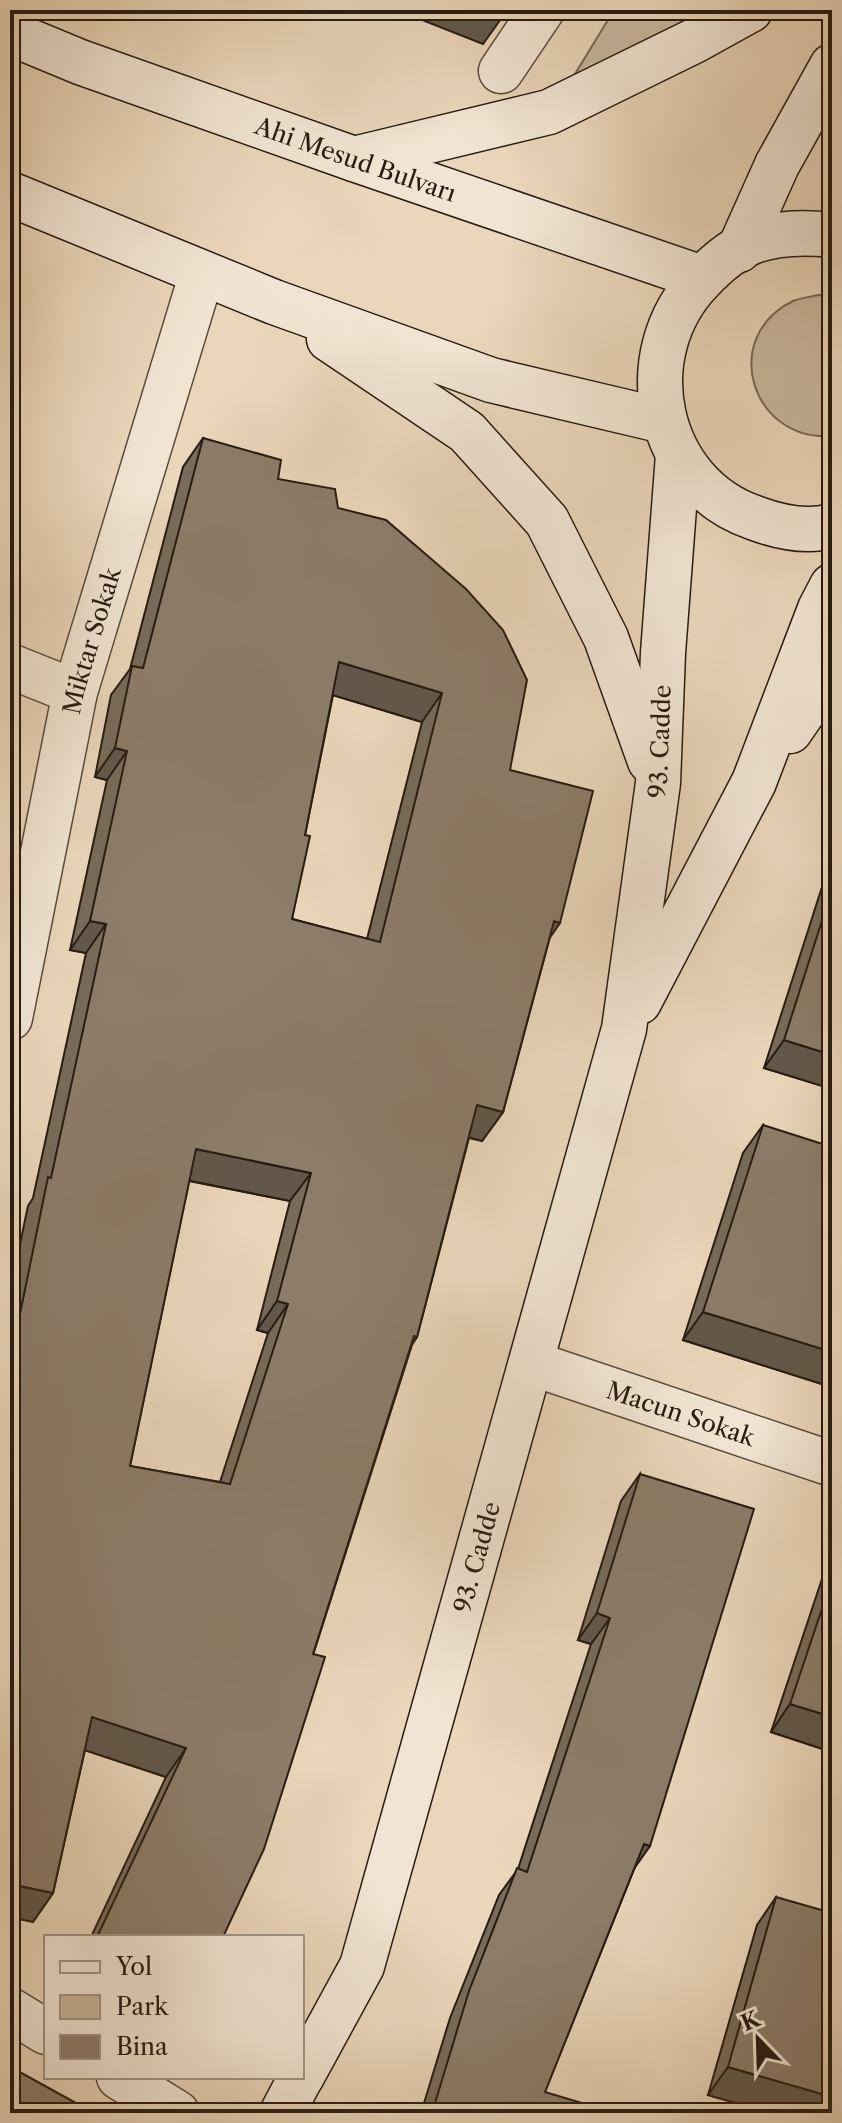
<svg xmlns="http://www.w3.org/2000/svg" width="842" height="2123" viewBox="0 0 842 2123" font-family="'Libre Caslon Text',serif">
	<rect width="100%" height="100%" fill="#ead6ba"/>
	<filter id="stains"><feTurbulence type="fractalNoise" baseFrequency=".0025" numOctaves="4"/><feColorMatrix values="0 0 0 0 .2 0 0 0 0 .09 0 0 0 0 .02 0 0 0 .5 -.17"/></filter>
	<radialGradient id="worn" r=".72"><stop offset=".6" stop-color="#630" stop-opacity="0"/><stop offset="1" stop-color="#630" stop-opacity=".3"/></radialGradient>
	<!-- green -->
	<path fill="#c9b69d" stroke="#786857" stroke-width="2" d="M614 10H704L651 41 572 79Z
		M818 295 832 296V436C751 442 719 337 793 301 801 298 810 297 818 295Z"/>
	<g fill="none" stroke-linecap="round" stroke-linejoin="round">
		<!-- street casing -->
		<g stroke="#584a3b" stroke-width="47">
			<g id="street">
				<path d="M501 71 542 10"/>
				<path d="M10 666 75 692"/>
				<path id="s1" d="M10 1018 75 692 202 273"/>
				<path id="s2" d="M531 1363 832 1464"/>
				<path d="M10 2010 46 2032"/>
				<path d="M119 2077 177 2113"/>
			</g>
		</g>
		<!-- secondary casing -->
		<g stroke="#271b11" stroke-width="47">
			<g id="secondary">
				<path id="s3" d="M10 33 80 62 354 159 702 278"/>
				<path d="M354 159 549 112 694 41 750 10"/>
				<path d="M10 194 274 302 491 380 664 421"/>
				<path d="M832 235C805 232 780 232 754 241 733 249 716 264 701 280 629 354 655 484 755 518 779 527 806 533 832 526"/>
				<path d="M739 250 777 165 832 66"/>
				<path d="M329 339 467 432 547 521 606 638 650 761"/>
				<path d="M790 731 821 686 832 675"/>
				<path d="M639 1002 754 782 820 609 832 586"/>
				<path id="s4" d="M302 2076 362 1966 624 1029 658 783 663 653 678 455"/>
				<path d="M282 2113 301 2077"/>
			</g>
		</g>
		<!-- street -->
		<use href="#street" stroke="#f1e4d2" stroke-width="44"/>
		<!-- secondary -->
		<use href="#secondary" stroke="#f1e4d2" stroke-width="44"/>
	</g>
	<!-- wall -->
	<path fill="#786b5a" stroke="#271b11" stroke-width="2" fill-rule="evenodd" d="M203 438 278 479 338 508 510 770 550 937 503 1112 482 1141 469 1138 417 1337 412 1345 223 1937H91L166 1777 85 1750 53 1893 33 1922 10 1917V1292L28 1206 33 1198 86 953 70 950 107 780 95 777 111 695 130 669 183 467ZM333 695 422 722 367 939 292 919 305 835ZM189 1181 290 1201 257 1330 268 1333 220 1482 130 1466Z
		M832 859V1089L764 1068 830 862Z
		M763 1125 825 1385 683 1340 743 1153Z
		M640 1474 635 1867 545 2092 582 2113H421L450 2018 499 1895 518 1869 591 1644 578 1640 621 1501Z
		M832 1553V1752L771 1732 829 1558Z
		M776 1897 829 2096 817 2113H770L708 2095 757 1925Z"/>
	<!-- shaded-wall -->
	<path fill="#62574a" stroke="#271b11" stroke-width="2" d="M397 10H488L503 16 483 44Z
		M339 662 442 693 422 722 319 691Z
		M115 748 127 751 107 780 95 777Z
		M90 921 106 924 86 953 70 950Z
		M554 921 560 923 540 952Z
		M784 1040 832 1055V1089L764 1068Z
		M477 1105 503 1112 482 1141 457 1134Z
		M196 1149 311 1173 290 1201 176 1178Z
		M277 1301 288 1304 268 1333 257 1330Z
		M703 1312 832 1352V1375L825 1385 683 1340Z
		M597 1613 610 1618 591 1644 578 1640Z
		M790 1704 832 1717V1752L771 1732Z
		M92 1717 186 1748 166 1777 72 1746Z
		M644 1844 650 1846 631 1873Z
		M10 1884 53 1893 33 1922 10 1917Z
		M728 2067 829 2096 817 2113H770L708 2095Z"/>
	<!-- building -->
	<path fill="#8c7c69" stroke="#271b11" stroke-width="2" fill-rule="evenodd" d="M488 10H505L503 16Z
		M203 438 281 460 278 479 335 489 338 508 386 520 466 589 503 630 527 680 510 770 593 791 560 923 554 921 503 1112 477 1105 417 1337 414 1336 313 1654 325 1657 264 1849 223 1937H97L186 1748 92 1717 53 1893 10 1884V1363L48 1177 51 1178 106 924 90 921 127 751 115 748 132 666 143 668ZM339 662 442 693 380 942 292 919 310 836 305 835ZM196 1149 311 1173 277 1301 288 1304 230 1484 130 1466Z
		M832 889V1055L784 1040Z
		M763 1125 832 1147V1352L703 1312Z
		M640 1474 754 1509 650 1846 644 1844 545 2092 585 2104 582 2113H432L469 1991 517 1868 527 1872 610 1618 597 1613Z
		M832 1579V1717L790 1704Z
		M776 1897 832 1913V2086L829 2096 728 2067Z
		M10 2059 19 2064 16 2070 94 2113H10Z"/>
	<g text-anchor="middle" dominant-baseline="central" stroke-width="6" stroke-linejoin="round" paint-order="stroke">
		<!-- street labels -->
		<g font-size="24" fill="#271b11" stroke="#f1e4d2">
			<text stroke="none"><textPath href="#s3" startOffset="368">Ahi Mesud Bulvarı</textPath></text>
			<text stroke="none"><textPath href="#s1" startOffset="386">Miktar Sokak</textPath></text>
			<text stroke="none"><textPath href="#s4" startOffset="1388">93. Cadde</textPath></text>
			<text stroke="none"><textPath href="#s2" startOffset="158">Macun Sokak</textPath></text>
			<text stroke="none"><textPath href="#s4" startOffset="550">93. Cadde</textPath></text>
		</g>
	</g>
	<!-- margin -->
	<rect width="842" height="2123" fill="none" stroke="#ead6ba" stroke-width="40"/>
	<rect x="12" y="12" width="818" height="2099" fill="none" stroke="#271b11" stroke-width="4"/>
	<rect x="20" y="20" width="802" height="2083" fill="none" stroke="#271b11" stroke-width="2"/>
	<!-- legend -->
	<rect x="44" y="1935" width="260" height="144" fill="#f1e4d2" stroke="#a09485" stroke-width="2"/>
	<rect x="60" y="1961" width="40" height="12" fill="#f1e4d2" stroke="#a09485" stroke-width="2"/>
	<text x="116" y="1975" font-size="24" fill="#271b11">Yol</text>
	<rect x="60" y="1995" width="40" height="24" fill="#c9b69d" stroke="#a09485" stroke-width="2"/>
	<text x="116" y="2015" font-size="24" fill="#271b11">Park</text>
	<rect x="60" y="2035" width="40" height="24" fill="#8c7c69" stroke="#a09485" stroke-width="2"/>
	<text x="116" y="2055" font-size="24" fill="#271b11">Bina</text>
	<!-- north arrow -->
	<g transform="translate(758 2039) rotate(337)" stroke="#f1e4d2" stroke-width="6" paint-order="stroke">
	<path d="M0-6L14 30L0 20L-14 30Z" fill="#271b11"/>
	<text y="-12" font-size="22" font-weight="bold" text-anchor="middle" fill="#271b11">K</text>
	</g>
	<rect width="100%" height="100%" filter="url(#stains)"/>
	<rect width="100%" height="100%" fill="url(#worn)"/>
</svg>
